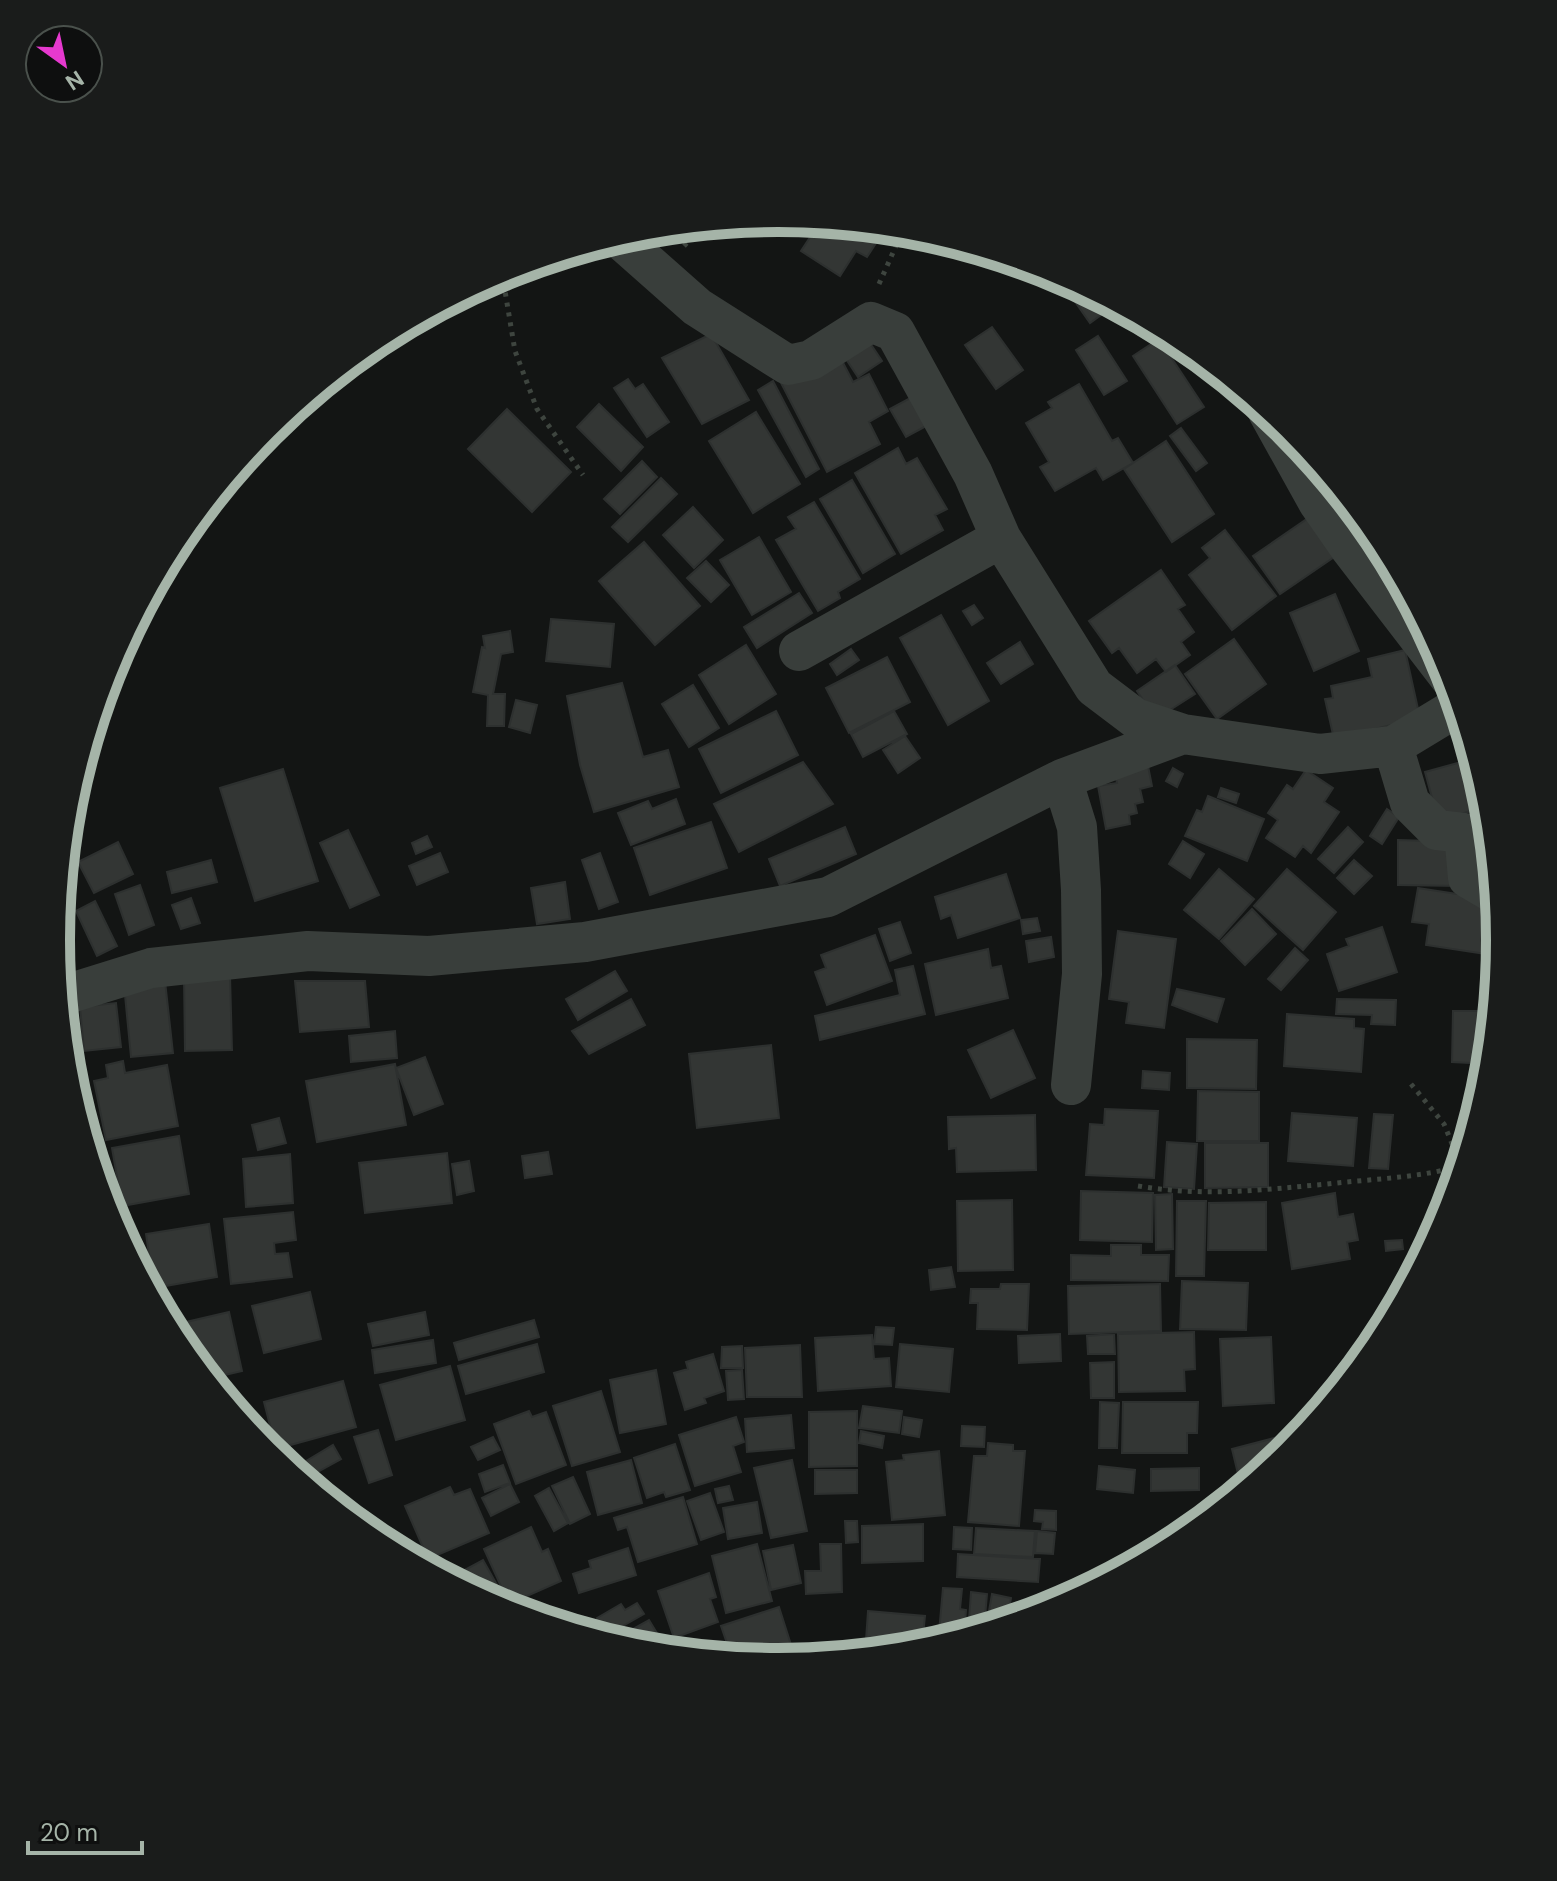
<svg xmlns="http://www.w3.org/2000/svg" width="1557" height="1881" viewBox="0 0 1557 1881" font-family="'DM Sans',sans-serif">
	<rect width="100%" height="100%" fill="#131514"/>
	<!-- building -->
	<path fill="#333634" stroke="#2d302f" stroke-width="2" d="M820 222 874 227 872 231 880 237 867 257 856 251 840 276 801 251Z
		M1055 273 1099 296 1108 310 1090 323Z
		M992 327 1023 370 996 389 965 345Z
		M711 334 749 400 702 424 662 358Z
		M1098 336 1127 381 1104 395 1076 350Z
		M866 337 882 361 858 377 842 353Z
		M1159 339 1204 407 1177 424 1133 356Z
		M837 351 853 382 869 374 888 411 869 422 880 444 827 472 780 381Z
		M628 379 635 389 643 384 669 422 647 437 614 388Z
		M773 381 819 469 806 477 758 390Z
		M1079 384 1112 441 1118 438 1133 463 1103 480 1096 468 1055 491 1040 467 1049 462 1026 423 1052 408 1048 402Z
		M912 397 928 425 906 437 890 409Z
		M599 404 643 447 621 471 577 427Z
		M507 409 571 472 532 512 468 449Z
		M756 412 800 484 753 513 709 441Z
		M1181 428 1207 463 1196 471 1170 436Z
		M1166 441 1214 514 1172 542 1124 469Z
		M898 448 906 464 917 458 947 509 935 515 943 530 901 554 855 473Z
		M642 461 657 477 620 514 604 499Z
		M661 478 677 494 628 542 612 527Z
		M852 480 895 554 863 573 820 499Z
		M814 502 860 579 838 592 840 598 818 611 776 540 796 529 788 517Z
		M693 507 723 540 694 568 663 535Z
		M1317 512 1343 551 1280 594 1253 556Z
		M1225 530 1276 596 1232 630 1189 575 1210 558 1202 548Z
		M759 537 791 592 752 615 720 560Z
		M644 542 700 606 655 645 599 581Z
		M706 561 729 585 711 602 687 578Z
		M1161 570 1185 605 1178 609 1194 632 1181 642 1190 655 1166 672 1156 659 1137 673 1119 648 1112 653 1089 621Z
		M799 593 812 613 757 648 744 627Z
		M1335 594 1359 651 1314 671 1290 613Z
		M974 605 983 618 972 625 963 611Z
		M941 615 989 701 948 725 900 638Z
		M551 619 614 624 610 667 546 661Z
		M510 631 513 652 501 654 493 694H505L504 726H487L488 695 473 692 482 647 485 648 483 636Z
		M1234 639 1266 684 1217 719 1185 674Z
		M1020 642 1033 664 1001 684 987 663Z
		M746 645 776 694 729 724 699 675Z
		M851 649 859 660 837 675 830 664Z
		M1405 650 1420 718 1334 739 1325 699 1333 698 1331 686 1372 677 1368 659Z
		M887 657 910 702 849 733 826 688Z
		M1175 665 1195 694 1156 719 1137 691Z
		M622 683 643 757 668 750 679 787 594 812 580 765 567 696Z
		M693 685 719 728 689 747 662 704Z
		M516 700 537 705 530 733 509 727Z
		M776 711 798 755 721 793 699 749Z
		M894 711 907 734 863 757 851 734Z
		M905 736 920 758 898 773 883 750Z
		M1472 759 1486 807 1438 820 1425 772Z
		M803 762 833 804 739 852 714 804Z
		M1148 766 1152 786 1140 789 1143 802 1135 804 1137 813 1129 815 1130 824 1106 829 1098 786 1117 783 1115 772Z
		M1173 768 1183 774 1177 787 1166 781Z
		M283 769 318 881 255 901 220 788Z
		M1306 770 1333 788 1324 802 1339 812 1311 853 1303 846 1295 857 1266 838 1278 820 1268 813 1287 785 1293 789Z
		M1221 788 1239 794 1236 803 1218 797Z
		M1208 796 1264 819 1247 861 1185 836 1197 810 1202 812Z
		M676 799 685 824 631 845 618 813 648 801 652 809Z
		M1387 809 1399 817 1382 844 1370 836Z
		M711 822 727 868 650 895 634 848Z
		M845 827 856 854 780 886 769 859Z
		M1348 827 1363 842 1334 873 1318 859Z
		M348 830 379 895 350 908 320 843Z
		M427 836 432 847 416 854 412 843Z
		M1475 836H1491L1493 861H1474Z
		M1398 840 1463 842 1458 886 1398 885Z
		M1183 841 1204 854 1190 878 1169 864Z
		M118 842 133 874 94 893 78 862Z
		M440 853 448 872 417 885 409 866Z
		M600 853 618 902 599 909 582 860Z
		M211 860 217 882 172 893 167 872Z
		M1354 860 1372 876 1354 894 1337 878Z
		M1219 869 1254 899 1219 939 1184 910Z
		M1287 869 1336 912 1303 950 1254 906Z
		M1006 874 1020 918 958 938 951 915 941 919 935 897Z
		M565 882 570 919 537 924 531 888Z
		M140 885 154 925 129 935 115 894Z
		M1418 888 1497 900 1499 956 1426 945 1429 924 1412 922Z
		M191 898 200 923 181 929 172 905Z
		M95 901 117 946 97 956 76 911Z
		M1252 909 1276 934 1245 965 1221 941Z
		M1037 918 1040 931 1023 934 1021 920Z
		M900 922 911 953 890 961 879 929Z
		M1382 927 1397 972 1339 991 1327 954 1349 946 1346 939Z
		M1118 931 1176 939 1164 1028 1126 1023 1129 1002 1109 999Z
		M875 935 892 981 827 1005 815 972 826 968 821 955Z
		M1051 937 1054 957 1029 962 1026 941Z
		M1295 948 1308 960 1281 990 1268 979Z
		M988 949 991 968 1001 966 1008 998 936 1015 925 964Z
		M913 966 925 1014 820 1040 815 1016 900 995 895 970Z
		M615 971 627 991 578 1020 566 999Z
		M230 975 232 1050 185 1051 184 977Z
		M165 981 173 1053 131 1057 124 985Z
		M295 981H365L369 1027 300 1032Z
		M1177 989 1224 999 1217 1022 1172 1005Z
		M631 999 645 1025 589 1054 572 1031Z
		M1337 999 1396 1000 1395 1025 1371 1024 1372 1015 1336 1014Z
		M116 1003 121 1047 84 1051 80 1007Z
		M1453 1011H1494L1489 1064 1452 1062Z
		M1287 1014 1354 1019V1028L1364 1029 1361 1072 1284 1066Z
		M1013 1030 1035 1078 991 1098 968 1050Z
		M395 1031 397 1058 351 1062 349 1036Z
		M1187 1039 1257 1040 1256 1089 1187 1088Z
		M771 1045 779 1118 697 1128 689 1054Z
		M425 1057 443 1104 414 1115 396 1068Z
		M123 1061 125 1073 167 1065 178 1126 106 1140 94 1081 108 1078 106 1065Z
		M395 1064 406 1125 317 1142 306 1081Z
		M1143 1071 1170 1073 1169 1090 1142 1088Z
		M1198 1091 1259 1092V1141H1197Z
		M1105 1109 1158 1111 1154 1178 1086 1175 1090 1124 1104 1125Z
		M1292 1113 1357 1118 1353 1166 1288 1161Z
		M1374 1114 1393 1115 1388 1169 1369 1168Z
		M1035 1115 1036 1170 957 1172 956 1148 949 1149 948 1117Z
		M279 1118 286 1143 258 1150 252 1125Z
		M179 1136 189 1194 122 1206 112 1148Z
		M1167 1142 1197 1144 1194 1189 1164 1187Z
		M1205 1143H1268V1187L1205 1188Z
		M548 1152 552 1174 525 1178 522 1156Z
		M447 1153 452 1203 365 1213 359 1163Z
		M290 1154 293 1203 246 1207 243 1159Z
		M469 1161 474 1191 457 1195 452 1164Z
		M1081 1191 1153 1193 1152 1242 1080 1240Z
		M1335 1193 1338 1217 1353 1214 1358 1240 1347 1242 1350 1259 1292 1269 1282 1203Z
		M1172 1194 1173 1249 1156 1250 1155 1195Z
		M1012 1200 1013 1270 958 1271 957 1201Z
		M1177 1201H1206L1204 1276H1176Z
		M1266 1202V1250H1208L1209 1203Z
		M293 1212 296 1240 274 1243 275 1254 288 1253 292 1277 231 1284 224 1219Z
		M209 1224 217 1277 154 1288 146 1234Z
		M1402 1240 1403 1249 1386 1251 1385 1241Z
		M1111 1245H1141V1255H1169L1168 1281 1071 1280V1255L1111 1256Z
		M951 1267 955 1287 931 1290 929 1270Z
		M1182 1281 1248 1283 1246 1330 1180 1329Z
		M1001 1284H1029L1027 1330 977 1329 978 1303H970L971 1289H1000Z
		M1160 1284 1161 1331 1069 1334 1068 1286Z
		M310 1292 321 1339 264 1353 252 1306Z
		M229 1312 242 1371 208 1379 169 1326Z
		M425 1312 429 1335 373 1346 368 1324Z
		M534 1320 539 1337 459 1360 454 1343Z
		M876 1327 894 1328 892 1345 874 1344Z
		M1194 1332 1195 1369 1184 1370 1185 1391 1119 1392 1118 1334Z
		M1060 1334 1061 1361 1019 1363 1018 1336Z
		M1114 1334 1115 1354H1088L1087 1336Z
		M872 1335 874 1359 889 1358 891 1386 818 1391 815 1338Z
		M1271 1337 1274 1403 1223 1406 1220 1339Z
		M433 1340 436 1363 375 1373 372 1350Z
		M537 1344 544 1372 466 1394 458 1366Z
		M900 1344 953 1349 949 1392 896 1387Z
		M800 1345 802 1397H747L745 1348Z
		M742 1346 743 1368H721L722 1347Z
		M713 1354 724 1391 704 1398 706 1403 685 1410 674 1373 688 1369 686 1362Z
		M1114 1362V1398H1091L1090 1363Z
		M450 1366 465 1420 396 1440 380 1385Z
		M656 1370 666 1424 620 1433 610 1380Z
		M742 1370 744 1399 728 1400 726 1371Z
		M343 1381 356 1427 276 1449 264 1402Z
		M601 1391 620 1452 572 1466 553 1406Z
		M1100 1402 1119 1403 1117 1448H1099Z
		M1123 1402H1198L1197 1433H1187V1453H1122Z
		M863 1406 902 1411 899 1433 859 1428Z
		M529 1411 532 1417 546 1412 566 1465 516 1484 494 1424Z
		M857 1411V1466L809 1467V1412Z
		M791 1415 794 1448 747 1452 745 1419Z
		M736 1417 744 1442 733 1446 741 1472 695 1486 679 1435Z
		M904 1417 922 1420 919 1437 902 1434Z
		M1311 1425 1294 1446 1291 1429Z
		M962 1426 985 1427 984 1447 961 1446Z
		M378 1430 392 1475 369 1483 354 1437Z
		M861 1431 884 1436 882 1448 859 1443Z
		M1286 1435 1290 1451 1274 1464 1238 1474 1232 1449Z
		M493 1437 500 1450 478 1460 471 1447Z
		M988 1443 1013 1445V1451H1025L1019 1526 968 1522 974 1456H987Z
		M675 1444 690 1490 666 1497 664 1492 647 1498 634 1458Z
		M333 1445 341 1459 314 1474 306 1461Z
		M939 1451 945 1515 892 1520 886 1462 904 1460 903 1455Z
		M631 1460 642 1503 598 1515 587 1472Z
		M792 1460 807 1531 771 1538 754 1468Z
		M503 1465 510 1483 485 1492 479 1474Z
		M1099 1466 1135 1470 1133 1493 1097 1489Z
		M1199 1468V1490L1151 1491V1469Z
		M815 1470H857V1493L815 1494Z
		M1264 1472 1238 1494 1234 1481Z
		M573 1477 590 1514 570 1524 552 1486Z
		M510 1484 519 1502 491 1516 482 1498Z
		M729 1486 733 1500 718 1503 715 1489Z
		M450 1487 454 1495 470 1489 489 1533 428 1559 405 1506Z
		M549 1488 568 1523 554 1531 535 1496Z
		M710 1493 724 1532 701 1540 687 1501Z
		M683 1497 697 1544 638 1562 627 1527 618 1530 614 1518Z
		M757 1502 762 1533 728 1539 723 1508Z
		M1035 1510 1056 1511V1530L1042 1529 1043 1522 1034 1521Z
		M845 1521H857L858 1542 846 1543Z
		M923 1524V1561L862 1563V1526Z
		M531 1527 542 1552 548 1549 561 1581 509 1604 484 1549Z
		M954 1527 972 1528 971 1550 953 1549Z
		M976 1528 1035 1531 1033 1557 974 1554Z
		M1037 1531 1055 1533 1053 1554 1035 1553Z
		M757 1544 772 1601 726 1613 712 1556Z
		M820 1544H841L842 1592 806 1594 805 1571H821Z
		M793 1545 801 1583 771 1590 763 1551Z
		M628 1548 636 1575 579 1593 573 1574 591 1568 589 1561Z
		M958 1554 1040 1559 1038 1582 957 1577Z
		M483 1560 510 1608 508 1610 472 1592 461 1572Z
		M709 1573 716 1597 710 1599 718 1622 674 1638 658 1591Z
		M943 1588 962 1589 960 1609 966 1610 964 1636 938 1643Z
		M971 1592 987 1594 984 1629 968 1634Z
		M992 1594 1011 1598 1010 1604 1025 1607 1022 1618 1011 1621 993 1618 995 1612 989 1611Z
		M637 1603 644 1614 607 1635 597 1618 621 1604 625 1610Z
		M779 1607 792 1648 755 1661 732 1658 721 1626Z
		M868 1611 925 1616 922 1645 866 1640Z
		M649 1620 663 1643 650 1650 611 1641Z"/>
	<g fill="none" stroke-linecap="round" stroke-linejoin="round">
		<!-- path -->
		<path stroke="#3e453f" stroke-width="5" stroke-dasharray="4 6" stroke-linecap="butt" d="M684 246 702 226
			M502 273 515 351 537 409 583 475
			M879 284 903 230
			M1411 1084 1444 1124 1461 1166
			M1138 1186C1204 1197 1261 1190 1327 1184 1372 1179 1417 1178 1461 1166"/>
		<!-- street -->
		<path stroke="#393e3b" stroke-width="40" d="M619 238 697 307 788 365 811 360 871 322 895 332 973 474 1001 538 1094 687 1135 718 1183 734
			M1268 412 1318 502 1350 548 1450 678
			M799 651 1001 538
			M1393 746 1410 803 1437 830 1464 833 1468 878 1497 895
			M1062 779 1077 827 1081 890 1082 974 1071 1085
			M61 996 151 968 308 951 429 956 585 942 828 897 1062 779 1183 734 1320 754 1393 746 1459 706"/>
	</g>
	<!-- crop -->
	<path d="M0 0H1557V1881H0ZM70 940a708 708 0 1 1 1416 0a708 708 0 1 1-1416 0Z" fill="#1a1c1b" fill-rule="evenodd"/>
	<path fill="none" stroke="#a5b4a8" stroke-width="10" d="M70 940a708 708 0 1 1 1416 0a708 708 0 1 1-1416 0Z"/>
	<!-- north arrow -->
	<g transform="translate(64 64) rotate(147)"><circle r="38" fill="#0e0f0f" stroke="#4a514c" stroke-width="2"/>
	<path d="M0-6L14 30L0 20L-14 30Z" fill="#e639cf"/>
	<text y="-12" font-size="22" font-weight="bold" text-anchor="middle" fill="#a5b4a8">N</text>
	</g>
	<!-- scale -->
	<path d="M28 1841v12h114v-12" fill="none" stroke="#a5b4a8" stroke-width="4"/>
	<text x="40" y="1841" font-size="24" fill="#a5b4a8" stroke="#0e0f0f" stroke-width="6" paint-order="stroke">20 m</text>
</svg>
